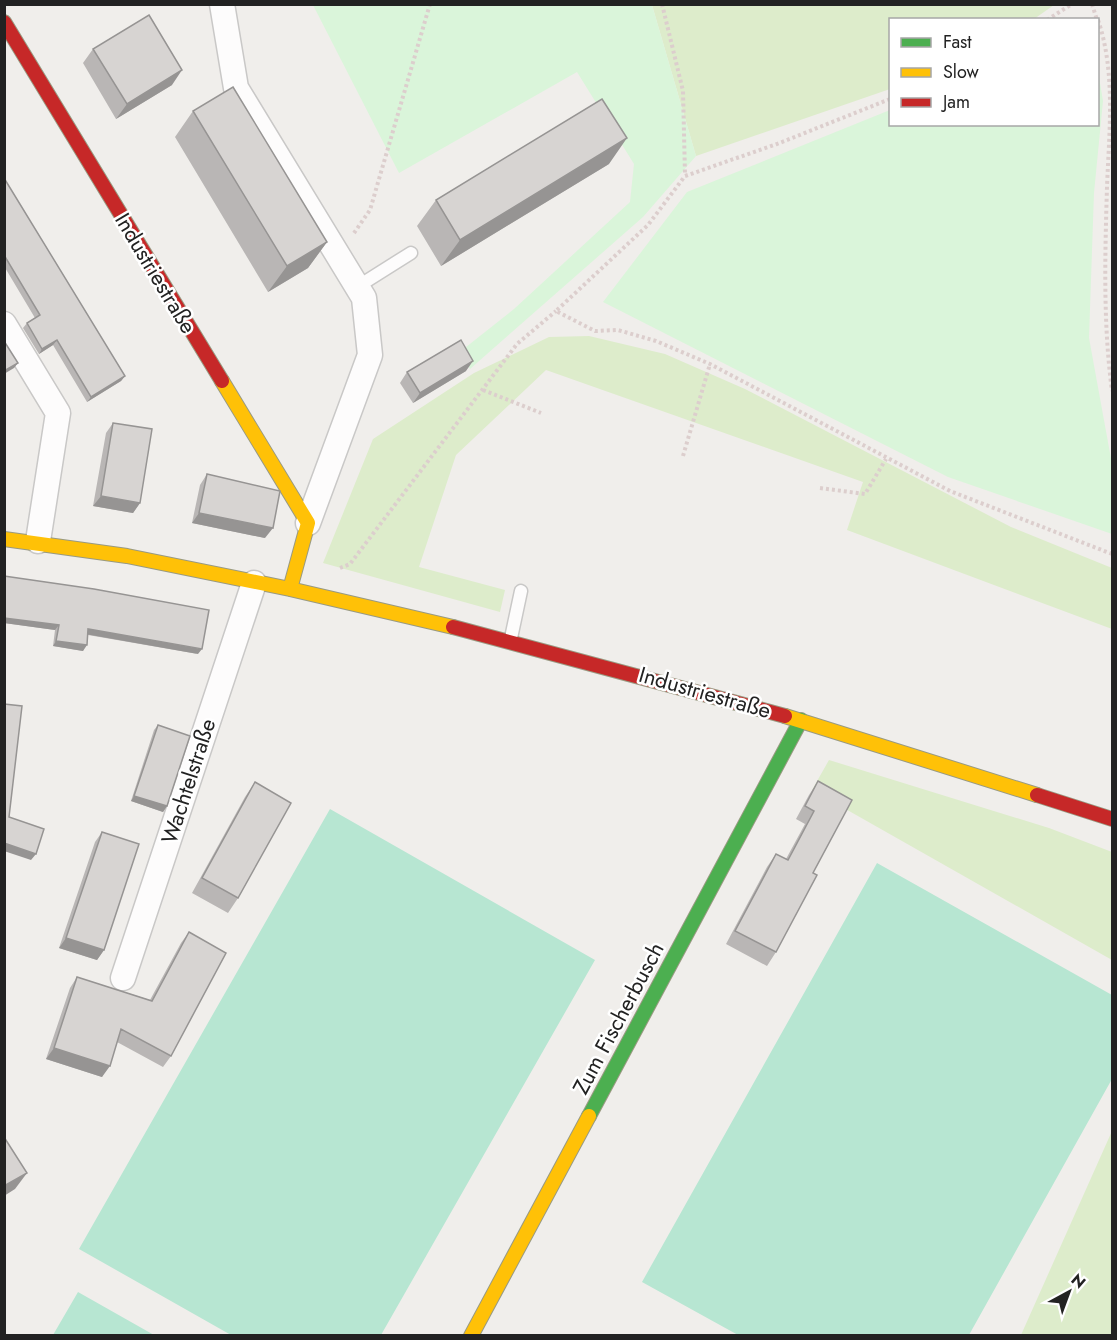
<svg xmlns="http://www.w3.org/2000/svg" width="1117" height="1340" viewBox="0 0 1117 1340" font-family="Jost,sans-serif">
	<rect width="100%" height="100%" fill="#f0eeeb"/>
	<!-- grass -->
	<path fill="#ddeccb" d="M652 5H1054L1034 19 890 20V89L696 156Z
		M589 336 665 354 745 389 1011 527 1112 568V629L847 530 863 482 546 370 456 455 419 567 505 590 500 612 323 563 373 439 474 373 549 337Z
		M829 760 1049 828 1112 852V960L812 790Z
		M1112 1131V1335H1021Z"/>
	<!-- park -->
	<path fill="#daf5da" d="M313 5H652L696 156 643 217 470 369 461 351 514 309 630 202 634 164 577 72 399 173Z
		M1098 71 1103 101 1094 193 1089 338 1112 464V534L948 477 603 302 687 192 890 110V124H1098Z"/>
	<!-- pitch -->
	<path fill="#b7e6d2" d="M330 809 595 960 381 1335H231L79 1249Z
		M877 863 1112 995V1079L969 1335H738L642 1282Z
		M78 1292 154 1335H53Z"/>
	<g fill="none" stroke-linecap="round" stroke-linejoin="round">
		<!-- lane casing -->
		<g stroke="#c9c8c7" stroke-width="15">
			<path id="lane" d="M357 287 411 253
				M511 638 521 591"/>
		</g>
		<!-- street casing -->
		<g stroke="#c9c8c7" stroke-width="27">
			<path id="street" d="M222 4 236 88 364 298 370 355 308 523
				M4 324 58 413 38 541
				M123 978 254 583"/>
		</g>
		<!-- fast casing -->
		<g stroke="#999a82" stroke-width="16">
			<path id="fast" d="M589 1116 801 720"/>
		</g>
		<!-- slow casing -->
		<g stroke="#999a82" stroke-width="16">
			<path id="slow" d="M222 381 308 523 290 589
				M4 539 127 556 290 589 453 627
				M785 716 1037 795
				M471 1336 589 1116"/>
		</g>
		<!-- jam casing -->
		<g stroke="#999a82" stroke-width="16">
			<path id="jam" d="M4 22 222 381
				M453 627 785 716
				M1037 795 1112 819"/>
		</g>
		<!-- path -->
		<path stroke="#dccecd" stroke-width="4" stroke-dasharray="3 3" stroke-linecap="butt" d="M662 4 683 91 685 175
			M1092 4 1097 20
			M1047 20 1072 4
			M1098 20C1116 72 1109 133 1107 187 1105 255 1103 324 1112 391
			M890 99 777 144 685 176 648 225 556 311 595 331 618 330 656 341 710 364 950 491 1112 554
			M354 233 370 210 430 4
			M483 390 541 413
			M683 456 710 364
			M820 488 865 494 886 459
			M340 568 350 564 517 344 556 311"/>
		<!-- lane -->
		<use href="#lane" stroke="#fdfcfc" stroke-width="12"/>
		<!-- street -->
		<use href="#street" stroke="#fdfcfc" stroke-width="24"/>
		<!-- fast -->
		<use href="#fast" stroke="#4caf50" stroke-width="14"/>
		<!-- slow -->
		<use href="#slow" stroke="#ffc107" stroke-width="14"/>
		<!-- jam -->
		<use href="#jam" stroke="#c62828" stroke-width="14"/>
	</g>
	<!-- wall -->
	<path fill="#b9b6b5" d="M93 49 172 85 116 119 83 63Z
		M193 111 327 242 308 268 268 292 175 137Z
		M609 164 441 266 417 226 436 200Z
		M4 178 125 376 121 381 87 402 53 345 39 354 23 328 27 323 35 318 4 266Z
		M466 371 413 403 400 383 407 372Z
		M113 423 140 503 133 513 93 506 106 433Z
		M207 474 265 538 192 523 200 485Z
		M4 576 198 654 88 635 83 651 53 646 55 630 4 623Z
		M158 725 167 806 163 812 131 801 154 730Z
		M818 781 813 873 776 952 767 966 726 944 767 867 776 854 786 859 805 824 796 819 809 795Z
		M255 782 238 898 228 913 192 893 245 797Z
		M102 832 104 950 97 960 59 948 95 842Z
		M189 932 171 1056 163 1067 117 1042 102 1077 46 1059 70 988 77 977 150 1000 181 943Z"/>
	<!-- shaded-wall -->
	<path fill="#969493" d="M182 70 172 85 116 119 127 104Z
		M627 138 609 164 441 266 460 240Z
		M327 242 308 268 268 292 287 266Z
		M57 340 53 345 39 354 42 349Z
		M473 361 466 371 413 403 420 393Z
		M18 363 14 368 4 374V371Z
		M125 376 121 381 87 402 91 397Z
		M101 496 140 503 133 513 93 506Z
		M199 513 273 528 265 538 192 523Z
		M4 618 59 625 55 630 4 623Z
		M88 629 202 649 198 654 85 634Z
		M56 641 87 645 83 651 53 646Z
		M134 796 167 806 163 812 131 801Z
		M4 843 36 854 31 860 4 851Z
		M66 938 104 950 97 960 59 948Z
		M54 1048 110 1066 102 1077 46 1059Z
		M27 1173 15 1189 4 1196V1186Z"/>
	<!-- building -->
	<path fill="#d7d4d2" stroke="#969493" stroke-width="1.5" d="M149 15 182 70 127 104 93 49Z
		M233 87 327 242 287 266 193 111Z
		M602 99 627 138 460 240 436 200Z
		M4 178 125 376 91 397 57 340 42 349 27 323 40 315 4 255Z
		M461 340 473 361 420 393 407 372Z
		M4 341 18 363 4 371Z
		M113 423 152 429 140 503 101 496Z
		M207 474 280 491 273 528 199 513Z
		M4 576 94 589 209 610 202 649 88 629 87 645 56 641 59 625 4 618Z
		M4 704 22 706 9 817 44 829 36 854 4 843Z
		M158 725 190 736 167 806 134 796Z
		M818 781 852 800 813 873 817 875 776 952 735 931 776 854 788 860 814 811 805 806Z
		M255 782 291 803 238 898 202 878Z
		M102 832 139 844 104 950 66 938Z
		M189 932 226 953 171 1056 121 1029 110 1066 54 1048 77 977 152 1001Z
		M4 1137 27 1173 4 1186Z"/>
	<g text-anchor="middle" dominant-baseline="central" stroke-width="5" stroke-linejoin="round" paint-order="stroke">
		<!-- street labels -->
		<g font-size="22" fill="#222" stroke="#fff">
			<text transform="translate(156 273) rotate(59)">Industriestraße</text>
			<text transform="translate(705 692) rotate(16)">Industriestraße</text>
			<text transform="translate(188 781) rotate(-72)">Wachtelstraße</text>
			<text transform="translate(618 1018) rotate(-62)">Zum Fischerbusch</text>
		</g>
	</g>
	<!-- border -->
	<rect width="1117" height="1340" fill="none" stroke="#222222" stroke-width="12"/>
	<!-- legend -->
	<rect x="889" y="18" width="210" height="108" fill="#ffffff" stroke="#a7a7a7" stroke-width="1.5"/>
	<rect x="901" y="38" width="30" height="9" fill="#4caf50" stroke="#a7a7a7" stroke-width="1.5"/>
	<text x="943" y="48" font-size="18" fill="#222222">Fast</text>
	<rect x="901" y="68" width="30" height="9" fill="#ffc107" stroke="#a7a7a7" stroke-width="1.5"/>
	<text x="943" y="78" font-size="18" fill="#222222">Slow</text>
	<rect x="901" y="98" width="30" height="9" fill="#c62828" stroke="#a7a7a7" stroke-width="1.5"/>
	<text x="943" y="108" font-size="18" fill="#222222">Jam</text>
	<!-- north arrow -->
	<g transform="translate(1069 1292) rotate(41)" stroke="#ffffff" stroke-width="4.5" paint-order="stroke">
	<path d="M0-4.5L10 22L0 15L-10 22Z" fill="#222222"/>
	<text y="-9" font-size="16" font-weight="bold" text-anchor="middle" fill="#222222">N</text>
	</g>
</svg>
